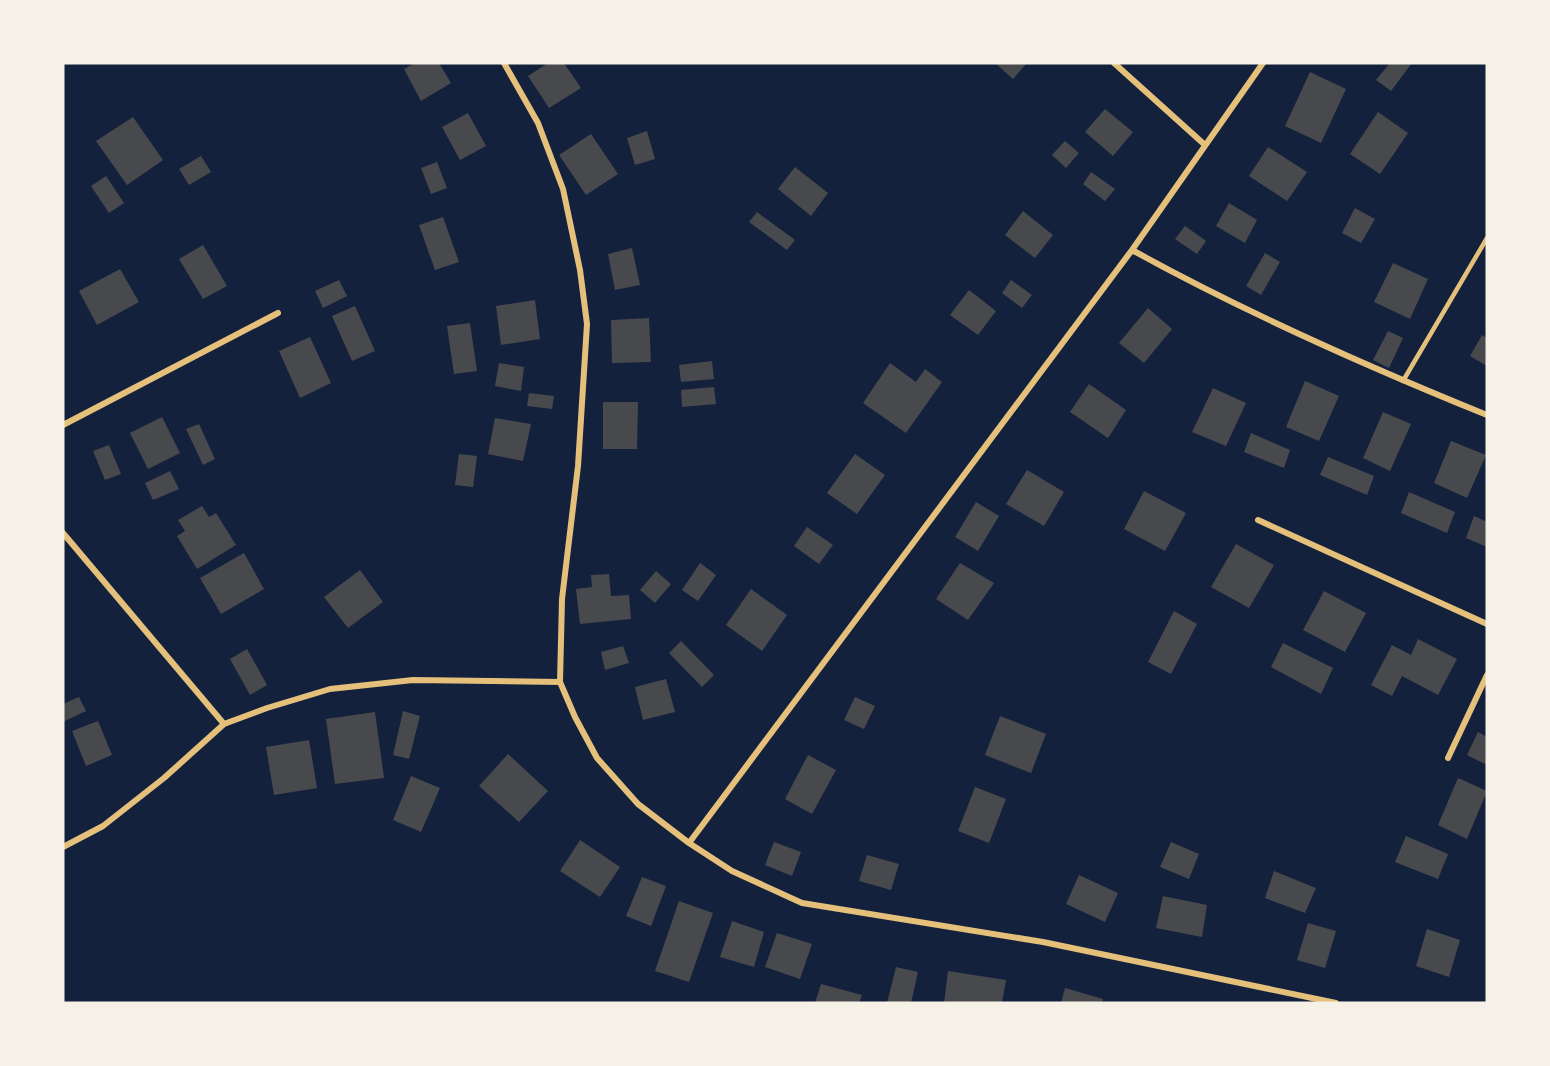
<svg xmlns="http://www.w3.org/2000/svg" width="1550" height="1066" viewBox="0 0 1550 1066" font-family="'Fira Sans',sans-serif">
	<rect width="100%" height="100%" fill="#14213d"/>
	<!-- building -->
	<path fill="#48494c" d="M415 63H439L451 83 421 101 404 69Z
		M548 63H564L581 88 549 108 528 76Z
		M995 63H1027L1013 79Z
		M1390 63H1412L1391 91 1376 80Z
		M1310 72 1346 89 1321 143 1285 126Z
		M1105 109 1133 132 1113 156 1085 132Z
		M1378 112 1408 133 1380 174 1350 154Z
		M468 113 486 146 460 160 442 127Z
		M133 117 163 160 127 185 96 141Z
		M647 131 655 159 635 165 627 138Z
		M591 134 618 174 586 195 559 155Z
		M1065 141 1079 153 1066 168 1052 155Z
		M1268 147 1307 172 1287 201 1249 176Z
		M201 156 211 172 189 185 179 169Z
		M437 162 447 188 431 194 421 168Z
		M795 167 828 193 811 216 778 189Z
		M1091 172 1115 189 1105 201 1083 184Z
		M106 176 124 203 109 213 91 186Z
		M1229 203 1257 220 1245 243 1216 226Z
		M1355 208 1375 219 1361 243 1342 233Z
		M1023 211 1053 235 1035 258 1005 235Z
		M757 212 795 240 787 250 749 222Z
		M443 217 459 262 435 270 419 225Z
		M1185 226 1206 241 1197 254 1175 239Z
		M203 245 227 286 203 299 179 259Z
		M632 248 640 285 615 290 608 254Z
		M1265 253 1280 262 1261 295 1246 286Z
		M1393 263 1428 279 1410 319 1374 302Z
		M120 269 139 302 97 325 79 291Z
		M339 280 347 296 323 308 315 291Z
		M1011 280 1032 295 1022 308 1002 293Z
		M969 290 996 311 978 335 950 315Z
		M535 300 540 339 501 345 496 306Z
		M355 306 375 351 352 361 332 316Z
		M1148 308 1172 329 1144 363 1119 343Z
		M649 318 651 362 612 363 611 320Z
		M470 323 477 371 454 374 447 326Z
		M1388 331 1403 338 1389 368 1373 360Z
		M1482 335 1487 338V366L1470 356Z
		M310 337 331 383 300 398 279 351Z
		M712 361 714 379 681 382 679 365Z
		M499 363 524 367 521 391 495 386Z
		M890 363 916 382 925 369 942 382 906 433 863 403Z
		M1305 381 1339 396 1319 441 1286 427Z
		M1089 384 1126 410 1108 438 1070 412Z
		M714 387 716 404 682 407 681 390Z
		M1213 388 1246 403 1226 446 1192 432Z
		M529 393 554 396 552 409 527 406Z
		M603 402H638L637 449H603Z
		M1383 412 1411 424 1390 471 1363 458Z
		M162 417 180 453 148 469 130 433Z
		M495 418 531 424 523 461 488 454Z
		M199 424 215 459 203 465 186 429Z
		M1251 433 1290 450 1284 468 1244 452Z
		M1451 441 1486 455 1467 498 1434 483Z
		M109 445 121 474 105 480 93 451Z
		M459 454 477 456 473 487 455 485Z
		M855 454 885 475 857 514 827 493Z
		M1328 457 1374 476 1367 495 1320 475Z
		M1027 470 1064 492 1044 526 1006 504Z
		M170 471 179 489 153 500 145 483Z
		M1144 491 1186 513 1165 551 1124 529Z
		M1409 492 1455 512 1447 533 1401 513Z
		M976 502 999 516 978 551 955 537Z
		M202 506 209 517 216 513 236 545 197 569 177 536 185 531 178 520Z
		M1474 516 1487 522V547L1466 538Z
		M807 527 833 545 819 564 794 546Z
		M1236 544 1274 565 1249 608 1211 587Z
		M244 553 264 589 221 614 200 578Z
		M700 563 716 575 698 601 682 590Z
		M960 563 994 583 968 620 936 599Z
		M360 570 383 602 348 628 324 597Z
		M656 571 671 584 655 603 640 590Z
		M609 574 611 596 629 595 631 619 580 624 576 589 592 587 591 575Z
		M751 589 787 615 762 651 726 625Z
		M1324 591 1366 613 1345 652 1303 630Z
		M1174 611 1197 624 1171 674 1148 662Z
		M1418 639 1457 659 1438 695 1402 676 1392 696 1371 685 1392 645 1411 655Z
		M681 641 714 675 702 687 669 653Z
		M1283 643 1333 668 1321 694 1271 667Z
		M623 646 629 663 605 670 601 652Z
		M247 649 267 685 250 695 230 659Z
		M666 679 675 712 643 720 635 687Z
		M79 697 86 711 63 722V704Z
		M855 697 875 706 864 729 844 720Z
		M403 711 420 716 409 759 393 755Z
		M375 712 384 778 335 784 326 719Z
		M1000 716 1046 734 1031 773 985 755Z
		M98 721 112 755 86 766 72 731Z
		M1478 732 1487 737V765L1467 755Z
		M309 740 317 788 274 795 266 747Z
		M508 754 548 791 519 822 479 786Z
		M808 755 836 770 812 814 785 799Z
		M411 776 440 788 421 832 393 820Z
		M1458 778 1487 791 1467 839 1438 825Z
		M975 787 1006 799 989 843 958 831Z
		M1406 836 1448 854 1438 879 1395 862Z
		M580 840 620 867 600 897 560 871Z
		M774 842 801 852 792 876 765 865Z
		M1171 842 1199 854 1189 879 1160 867Z
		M867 855 899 864 891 890 859 881Z
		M1274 871 1316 888 1305 913 1265 898Z
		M1079 875 1118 893 1105 922 1066 904Z
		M642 877 666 886 651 926 626 916Z
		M1163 896 1207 905 1202 937 1156 928Z
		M679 901 713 913 689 982 655 971Z
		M732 921 764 932 754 967 720 957Z
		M1308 923 1336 931 1325 968 1297 960Z
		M1427 929 1460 940 1449 977 1416 966Z
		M777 933 812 944 800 979 765 967Z
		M896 967 918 972 911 1003H887Z
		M948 971 1006 980 1002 1003H944Z
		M821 984 862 995 859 1003H815Z
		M1065 988 1103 999 1102 1003H1061Z"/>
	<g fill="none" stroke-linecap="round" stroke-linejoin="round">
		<!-- service -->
		<path stroke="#e5c07b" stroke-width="4.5" d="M1403 381 1487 238"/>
		<!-- minor -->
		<path stroke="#e5c07b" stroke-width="6" d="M504 63 538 123 563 189 580 270 587 324 578 466 562 599 560 682 575 717 597 758 638 804 689 843 732 871 802 903 1043 942 1336 1003
			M1114 63 1205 145
			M1132 250C1246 313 1366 366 1487 415
			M63 425 278 313
			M1258 520 1487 624
			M63 533 224 724
			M1448 758 1487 675
			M689 843 1132 250 1263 63
			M63 847 103 826 164 778 224 724 267 708 330 689 413 680 560 682"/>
	</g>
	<!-- border -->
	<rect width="1550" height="1066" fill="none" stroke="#f6f1e7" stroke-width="129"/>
</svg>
